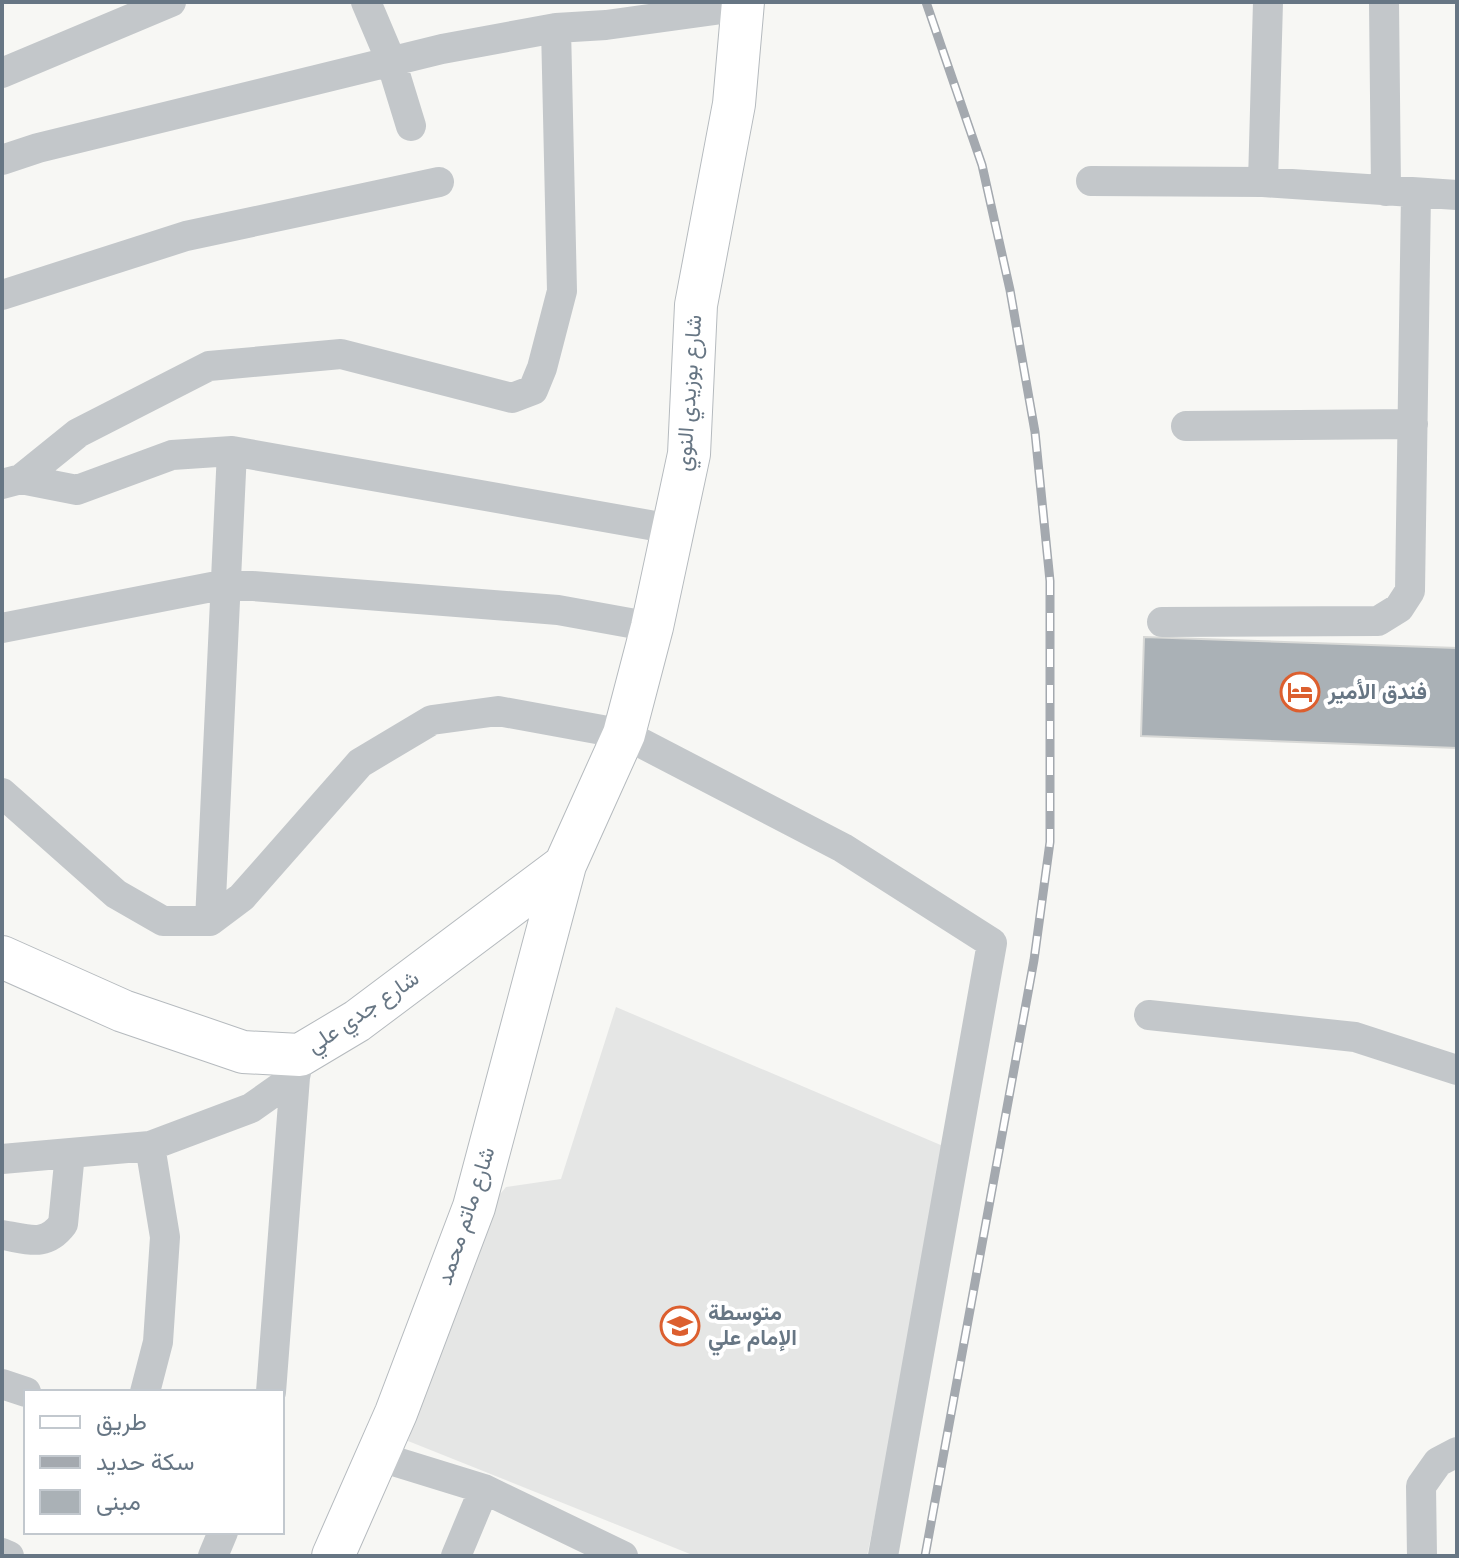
<svg xmlns="http://www.w3.org/2000/svg" width="1459" height="1558" viewBox="0 0 1459 1558" font-family="Karla,Vazirmatn,sans-serif">
	<rect width="100%" height="100%" fill="#f7f7f4"/>
	<!-- built -->
	<path fill="#e5e6e5" d="M616 1007 950 1149 867 1556H695L408 1441 486 1211 506 1187 561 1179Z"/>
	<!-- building -->
	<path fill="#aab1b6" stroke="#d8d9d7" stroke-width="2" d="M1144 637 1457 648V748L1141 736Z"/>
	<g fill="none" stroke-linecap="round" stroke-linejoin="round">
		<!-- secondary casing -->
		<g stroke="#b5babe" stroke-width="44">
			<path id="secondary" d="M2 957 123 1011 243 1052 300 1055 357 1021 565 865
				M333 1556 396 1413 474 1207 565 865 624 734 652 627 689 454 696 305 734 104 743 2"/>
		</g>
		<!-- street -->
		<path stroke="#c3c7ca" stroke-width="30" d="M366 2 391 61 411 126
			M1384 2 1386 191
			M2 73 171 2
			M2 160 38 148 442 49 556 28 606 25 744 6
			M1091 181 1263 182 1457 195
			M1263 182 1268 2
			M2 295 186 236 439 182
			M1186 426 1413 424
			M232 451 672 529
			M21 479 77 490 172 455 232 451 210 921
			M2 484 21 479 78 433 209 366 341 354 512 398 533 390 542 368 562 291 556 28
			M1162 622 1378 621 1399 608 1410 591 1416 193
			M2 628 227 584 558 610 652 627
			M2 793 116 894 163 921H210L242 897 360 763 432 720 498 711 624 734 843 848 992 943 883 1556
			M1149 1015 1355 1037 1457 1070
			M2 1159 150 1146 251 1108 295 1077
			M2 1235C28 1239 45 1248 63 1224L70 1153
			M2 1384 26 1392
			M145 1392 158 1342 165 1237 150 1146
			M271 1392 295 1077 300 1055
			M377 1456 484 1489 623 1556
			M2 1553 9 1556
			M213 1556 223 1532
			M456 1556 484 1489
			M1422 1556 1421 1486 1438 1462 1457 1452"/>
		<!-- secondary -->
		<use href="#secondary" stroke="#fff" stroke-width="42"/>
		<!-- rail casing -->
		<g stroke="#a4a9af" stroke-width="9">
			<path id="rail" d="M925 1556 1034 960 1050 842V581L1035 432 1010 290 982 165 926 2"/>
		</g>
		<!-- rail -->
		<use href="#rail" stroke="#fff" stroke-width="6" stroke-dasharray="18" stroke-linecap="butt"/>
	</g>
	<!-- icons -->
	<defs>
		<g id="hotel-ring" transform="scale(2)"><circle r="9.5" fill="#fff" stroke="#dc5f2f" stroke-width="1.5"/><path d="M-6-4.5h1.5V1H6V5H4.5V3h-9V5H-6ZM-4 0a1.8 1.8 0 1 1 3.6 0ZM.5 0V-2.5h3Q6-2.5 6 0Z" fill="#dc5f2f"/></g>
		<g id="school-ring" transform="scale(2)"><circle r="9.5" fill="#fff" stroke="#dc5f2f" stroke-width="1.5"/><path d="M0-5L7-2L0 1L-7-2ZM-4 1L0 2.5L4 1V4Q0 6-4 4Z" fill="#dc5f2f"/></g>
	</defs>
	<g fill-rule="evenodd">
		<use href="#hotel-ring" x="1300" y="692"/>
		<use href="#school-ring" x="680" y="1326"/>
	</g>
	<g text-anchor="middle" dominant-baseline="central" stroke-width="8" stroke-linejoin="round" paint-order="stroke">
		<!-- street labels -->
		<g font-size="22" fill="#677684" stroke="#fff">
			<text transform="translate(689 393) rotate(-86)">شارع بوزيدي النوي</text>
			<text transform="translate(363 1012) rotate(-34)">شارع جدي علي</text>
			<text transform="translate(466 1216) rotate(-72)">شارع ماتم محمد</text>
		</g>
		<!-- poi labels -->
		<g font-size="22" font-weight="bold" fill="#677684" stroke="#fff" text-anchor="start">
			<text x="1328" y="692">فندق الأمير</text>
			<text x="708" y="1313">متوسطة<tspan x="708" dy="25">الإمام علي</tspan></text>
		</g>
	</g>
	<!-- border -->
	<rect width="1459" height="1558" fill="none" stroke="#677684" stroke-width="8"/>
	<!-- legend -->
	<rect x="24" y="1390" width="260" height="144" fill="#ffffff" stroke="#c2c8ce" stroke-width="2"/>
	<rect x="40" y="1416" width="40" height="12" fill="#ffffff" stroke="#c2c8ce" stroke-width="2"/>
	<text x="96" y="1430" font-size="24" fill="#677684">طريق</text>
	<rect x="40" y="1456" width="40" height="12" fill="#a4a9af" stroke="#c2c8ce" stroke-width="2"/>
	<text x="96" y="1470" font-size="24" fill="#677684">سكة حديد</text>
	<rect x="40" y="1490" width="40" height="24" fill="#aab1b6" stroke="#c2c8ce" stroke-width="2"/>
	<text x="96" y="1510" font-size="24" fill="#677684">مبنى</text>
</svg>
